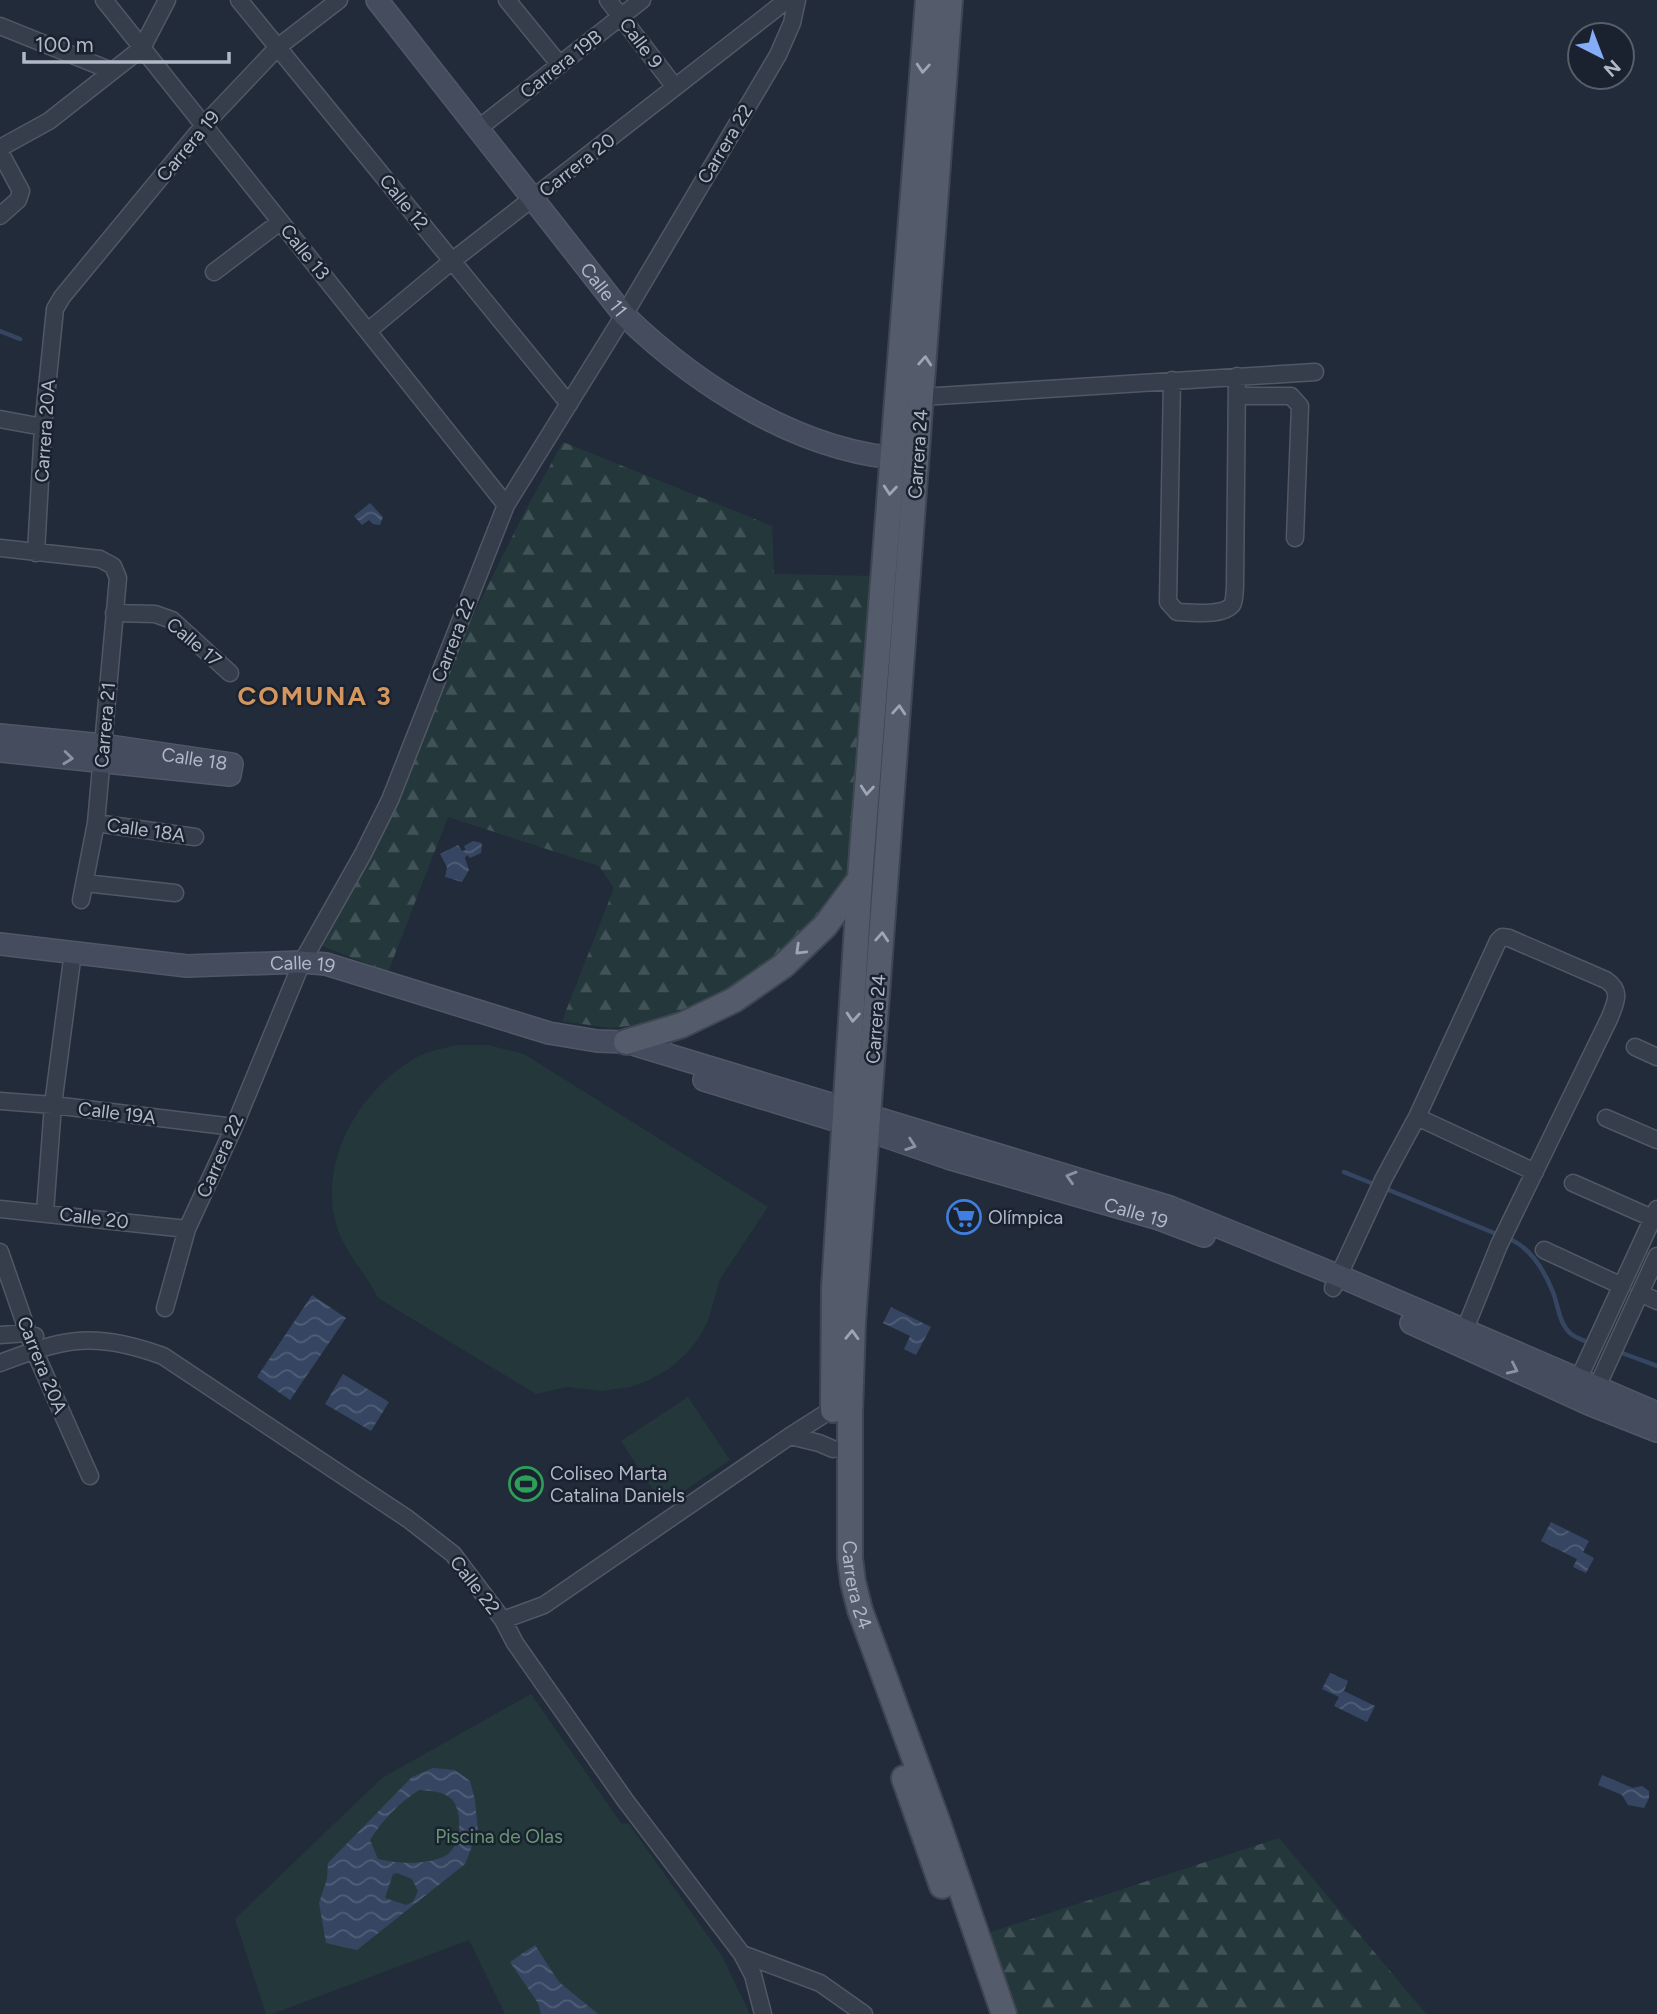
<svg xmlns="http://www.w3.org/2000/svg" width="1657" height="2014" viewBox="0 0 1657 2014" font-family="Figtree,sans-serif">
	<defs>
		<pattern id="forest-firs" width="22" height="20" patternUnits="userSpaceOnUse" patternTransform="scale(1.75)"><rect width="22" height="20" fill="#24383b"/><path d="M5 1l3.5 6h-7zM16 11l3.5 6h-7z" fill="#415356"/></pattern>
		<pattern id="water-waves" width="16" height="10" patternUnits="userSpaceOnUse" patternTransform="scale(1.75)"><rect width="16" height="10" fill="#364662"/><path d="M0 5q4-4 8 0t8 0" fill="none" stroke="#515f77"/></pattern>
	</defs>
	<rect width="100%" height="100%" fill="#222b3a"/>
	<!-- forest -->
	<path fill="url(#forest-firs)" d="M563 442 772 526 774 574 873 576 855 831 847 877 808 933 731 993 673 1021 610 1028 562 1021 614 888 599 866 448 817 388 972 320 945 446 671 523 515Z
		M1279 1838 1426 2014H1012L985 1934Z"/>
	<!-- park -->
	<path fill="#24383b" d="M457 1045H488L524 1054 768 1207 720 1279 708 1321 699 1338 686 1354 669 1369 649 1380 630 1387 602 1391 567 1387 536 1394 378 1298C366 1273 344 1252 336 1224 318 1158 363 1085 421 1055 432 1050 445 1048 457 1045Z
		M688 1397 730 1460 663 1505 621 1441Z
		M531 1694 621 1823 629 1824 722 1956 750 2014H505L469 1940 272 2014H266L235 1919 382 1778Z"/>
	<!-- water -->
	<path fill="url(#water-waves)" fill-rule="evenodd" d="M370 503 383 517 380 525 373 524 369 520 362 525 354 516Z
		M473 841 482 843 481 853 470 858 467 855 465 858 469 870 462 882 445 877 447 867 440 854 458 845 462 851 466 850 464 846Z
		M312 1295 346 1318 290 1400 257 1377Z
		M891 1307 931 1327 916 1355 904 1349 910 1336 883 1323Z
		M343 1374 389 1402 371 1431 325 1404Z
		M1551 1522 1589 1541 1583 1552 1594 1558 1586 1573 1573 1567 1577 1559 1541 1541Z
		M1330 1673 1348 1681 1344 1691 1375 1706 1367 1722 1334 1706 1339 1697 1322 1689Z
		M433 1768 455 1770 470 1781 475 1800 478 1831 465 1864 357 1950 326 1943 319 1903 327 1879 328 1863 412 1777ZM419 1790C430 1791 447 1791 454 1802 463 1817 461 1850 443 1857 424 1865 397 1864 378 1859L370 1840C383 1819 398 1804 419 1790ZM397 1873 412 1879 418 1891 413 1902 406 1905 385 1898 393 1874Z
		M1602 1775 1633 1788 1642 1786 1649 1791V1798L1644 1808 1628 1805 1622 1795 1598 1785Z
		M535 1945 559 1982 598 2014H541L538 2003 510 1962Z"/>
	<g fill="none" stroke-linecap="round" stroke-linejoin="round">
		<!-- stream -->
		<path stroke="#364662" stroke-width="4.5" d="M0 331 20 339
			M1344 1172 1376 1185
			M1384 1188 1499 1235
			M1507 1238C1529 1246 1544 1270 1553 1292 1558 1305 1559 1323 1570 1333 1573 1336 1580 1339 1585 1341
			M1622 1353 1657 1366"/>
		<!-- street casing -->
		<g stroke="#515865" stroke-width="19">
			<path id="street" d="M104 0 506 505
				M239 0 569 404
				M507 0 560 65
				M608 0 675 87
				M0 26 112 71
				M479 128 642 0
				M0 148 49 121 142 48 167 0
				M0 152 21 191 18 200 0 216
				M214 272 280 222
				M368 331 452 261 787 0
				M1172 380 1168 602 1177 612C1191 612 1222 617 1232 605 1235 600 1234 594 1235 588L1237 376
				M1237 396H1291L1300 406 1295 538
				M914 403 922 397 1315 372
				M0 419 43 427
				M0 548 100 559 113 566 118 578 96 823 81 900
				M36 553 43 427 55 309 62 297 204 125 278 47 339 0
				M114 613 155 614 172 620 230 673
				M96 823 195 837
				M85 883 175 893
				M1635 1047 1657 1057
				M0 1101 53 1105 234 1127
				M1417 1117 1535 1172
				M1606 1118 1657 1140
				M1573 1183 1652 1218
				M0 1209 187 1229
				M45 1212 53 1105 73 952
				M1544 1250 1622 1286
				M0 1252 34 1350 90 1476
				M1333 1288 1384 1178 1417 1117 1498 941 1502 937 1509 938 1606 980C1622 991 1616 1001 1610 1017L1499 1245 1461 1339
				M1640 1293 1657 1301
				M165 1308 187 1229 234 1127 302 962 363 854 390 800 506 505 624 315 778 55 792 23 797 0
				M0 1335 27 1333 35 1336
				M0 1363C65 1338 95 1331 163 1356L408 1519 453 1554 503 1620 515 1643 625 1800 742 1954 753 1975 763 2014
				M1579 1378 1657 1209
				M1597 1387 1657 1256
				M790 1436 819 1443 833 1449
				M503 1620 544 1605 790 1436 823 1415 833 1411
				M742 1954 820 1983 864 2014"/>
		</g>
		<!-- secondary casing -->
		<g stroke="#515865" stroke-width="24">
			<g id="secondary">
				<path id="s1" d="M377 0 624 315C698 387 803 454 908 459"/>
				<path id="s2" d="M0 735 103 745 232 764 230 775 0 751"/>
				<path id="s3" d="M0 944 187 966 302 962 326 964 549 1033 597 1041 626 1042 1170 1207 1339 1276 1657 1413"/>
				<path id="s4" d="M704 1080 867 1130 951 1159 1159 1219 1204 1236"/>
				<path d="M1411 1323 1589 1404 1657 1431"/>
			</g>
		</g>
		<!-- primary casing -->
		<g stroke="#3f4653" stroke-width="28">
			<g id="primary">
				<path id="s5" d="M950 0 853 1321 850 1412V1558L853 1582 860 1610 937 1820 1004 2014"/>
				<path d="M626 1042 682 1025 734 1000 783 966 825 926 860 879"/>
				<path d="M833 1410 834 1288 860 879 928 0"/>
				<path d="M904 1778 942 1886"/>
			</g>
		</g>
		<!-- street -->
		<use href="#street" stroke="#363d4b" stroke-width="16"/>
		<!-- secondary -->
		<use href="#secondary" stroke="#444c5e" stroke-width="21"/>
		<!-- primary -->
		<use href="#primary" stroke="#545c6b" stroke-width="24"/>
	</g>
	<!-- one-way arrows -->
	<defs><path id="oneway-chevron" d="M-2-3.5L2.5 0L-2 3.5" fill="none" stroke-width="1.6" stroke-linecap="round" stroke-linejoin="round" transform="scale(1.75)"/></defs>
	<g stroke="#9ea6b4">
		<use href="#oneway-chevron" transform="translate(923 68) rotate(94)"/>
		<use href="#oneway-chevron" transform="translate(925 361) rotate(-86)"/>
		<use href="#oneway-chevron" transform="translate(890 490) rotate(95)"/>
		<use href="#oneway-chevron" transform="translate(899 710) rotate(-86)"/>
		<use href="#oneway-chevron" transform="translate(867 790) rotate(95)"/>
		<use href="#oneway-chevron" transform="translate(882 937) rotate(-86)"/>
		<use href="#oneway-chevron" transform="translate(800 950) rotate(136)"/>
		<use href="#oneway-chevron" transform="translate(853 1017) rotate(94)"/>
		<use href="#oneway-chevron" transform="translate(852 1335) rotate(-88)"/>
	</g>
	<g stroke="#8b92a2">
		<use href="#oneway-chevron" transform="translate(68 758) rotate(6)"/>
		<use href="#oneway-chevron" transform="translate(911 1145) rotate(19)"/>
		<use href="#oneway-chevron" transform="translate(1071 1177) rotate(-163)"/>
		<use href="#oneway-chevron" transform="translate(1513 1369) rotate(25)"/>
	</g>
	<!-- icons -->
	<defs>
		<g id="supermarket-ring" transform="scale(1.75)"><circle r="9.5" fill="#1b222f" stroke="#3f7fe0" stroke-width="1.5"/><path d="M-6-5.5h2.5l.6 2H6L4.5 2H-2.5L-4.4-4H-6ZM-1.5 3.2a1.3 1.3 0 1 0 .1 0ZM3 3.2a1.3 1.3 0 1 0 .1 0Z" fill="#3f7fe0"/></g>
		<g id="stadium-ring" transform="scale(1.75)"><circle r="9.5" fill="#1b222f" stroke="#2e9e5b" stroke-width="1.5"/><path d="M0-5a6.5 5 0 1 0 0 10a6.5 5 0 1 0 0-10ZM-3.5-1.8h7v3.6h-7Z" fill="#2e9e5b"/></g>
	</defs>
	<g fill-rule="evenodd">
		<use href="#supermarket-ring" x="964" y="1217"/>
		<use href="#stadium-ring" x="526" y="1484"/>
	</g>
	<g text-anchor="middle" dominant-baseline="central" stroke-width="5" stroke-linejoin="round" paint-order="stroke">
		<!-- street labels -->
		<g font-size="19" fill="#b1b8c6" stroke="#1b222f">
			<text transform="translate(641 43) rotate(53)">Calle 9</text>
			<text transform="translate(561 64) rotate(-38)">Carrera 19B</text>
			<text transform="translate(725 144) rotate(-59)">Carrera 22</text>
			<text transform="translate(188 146) rotate(-50)">Carrera 19</text>
			<text transform="translate(577 165) rotate(-38)">Carrera 20</text>
			<text transform="translate(404 202) rotate(51)">Calle 12</text>
			<text transform="translate(305 252) rotate(51)">Calle 13</text>
			<text stroke="none"><textPath href="#s1" startOffset="368">Calle 11</textPath></text>
			<text transform="translate(45 431) rotate(-86)">Carrera 20A</text>
			<text transform="translate(918 454) rotate(-86)">Carrera 24</text>
			<text transform="translate(453 640) rotate(-69)">Carrera 22</text>
			<text transform="translate(194 642) rotate(40)">Calle 17</text>
			<text transform="translate(105 725) rotate(-85)">Carrera 21</text>
			<text stroke="none"><textPath href="#s2" startOffset="196">Calle 18</textPath></text>
			<text transform="translate(146 830) rotate(8)">Calle 18A</text>
			<text stroke="none"><textPath href="#s3" startOffset="304">Calle 19</textPath></text>
			<text transform="translate(876 1019) rotate(-86)">Carrera 24</text>
			<text transform="translate(117 1113) rotate(7)">Calle 19A</text>
			<text transform="translate(220 1156) rotate(-66)">Carrera 22</text>
			<text stroke="none"><textPath href="#s4" startOffset="452">Calle 19</textPath></text>
			<text transform="translate(94 1218) rotate(7)">Calle 20</text>
			<text transform="translate(42 1365) rotate(68)">Carrera 20A</text>
			<text stroke="none"><textPath href="#s5" startOffset="1589">Carrera 24</textPath></text>
			<text transform="translate(475 1585) rotate(52)">Calle 22</text>
		</g>
		<!-- poi labels -->
		<g font-size="19" fill="#b1b8c6" stroke="#1b222f" text-anchor="start">
			<text x="988" y="1217">Olímpica</text>
			<text x="550" y="1473">Coliseo Marta<tspan x="550" dy="22">Catalina Daniels</tspan></text>
		</g>
		<!-- park labels -->
		<g font-size="19" fill="#689775" stroke="#1b222f">
			<text x="499" y="1836">Piscina de Olas</text>
		</g>
		<!-- district labels -->
		<g font-size="26" font-weight="bold" letter-spacing="2" fill="#d3965f" stroke="#1b222f">
			<text x="315" y="696">COMUNA 3</text>
		</g>
	</g>
	<!-- north arrow -->
	<g transform="translate(1601 56) rotate(138)"><circle r="33" fill="#1b222f" stroke="#575e6b" stroke-width="2"/>
	<path d="M0-5L12 26L0 18L-12 26Z" fill="#85acf7"/>
	<text y="-10" font-size="19" font-weight="bold" text-anchor="middle" fill="#b1b8c6">N</text>
	</g>
	<!-- scale -->
	<path d="M24 52v10h205v-10" fill="none" stroke="#b1b8c6" stroke-width="3.5"/>
	<text x="35" y="52" font-size="21" fill="#b1b8c6" stroke="#1b222f" stroke-width="5" paint-order="stroke">100 m</text>
</svg>
